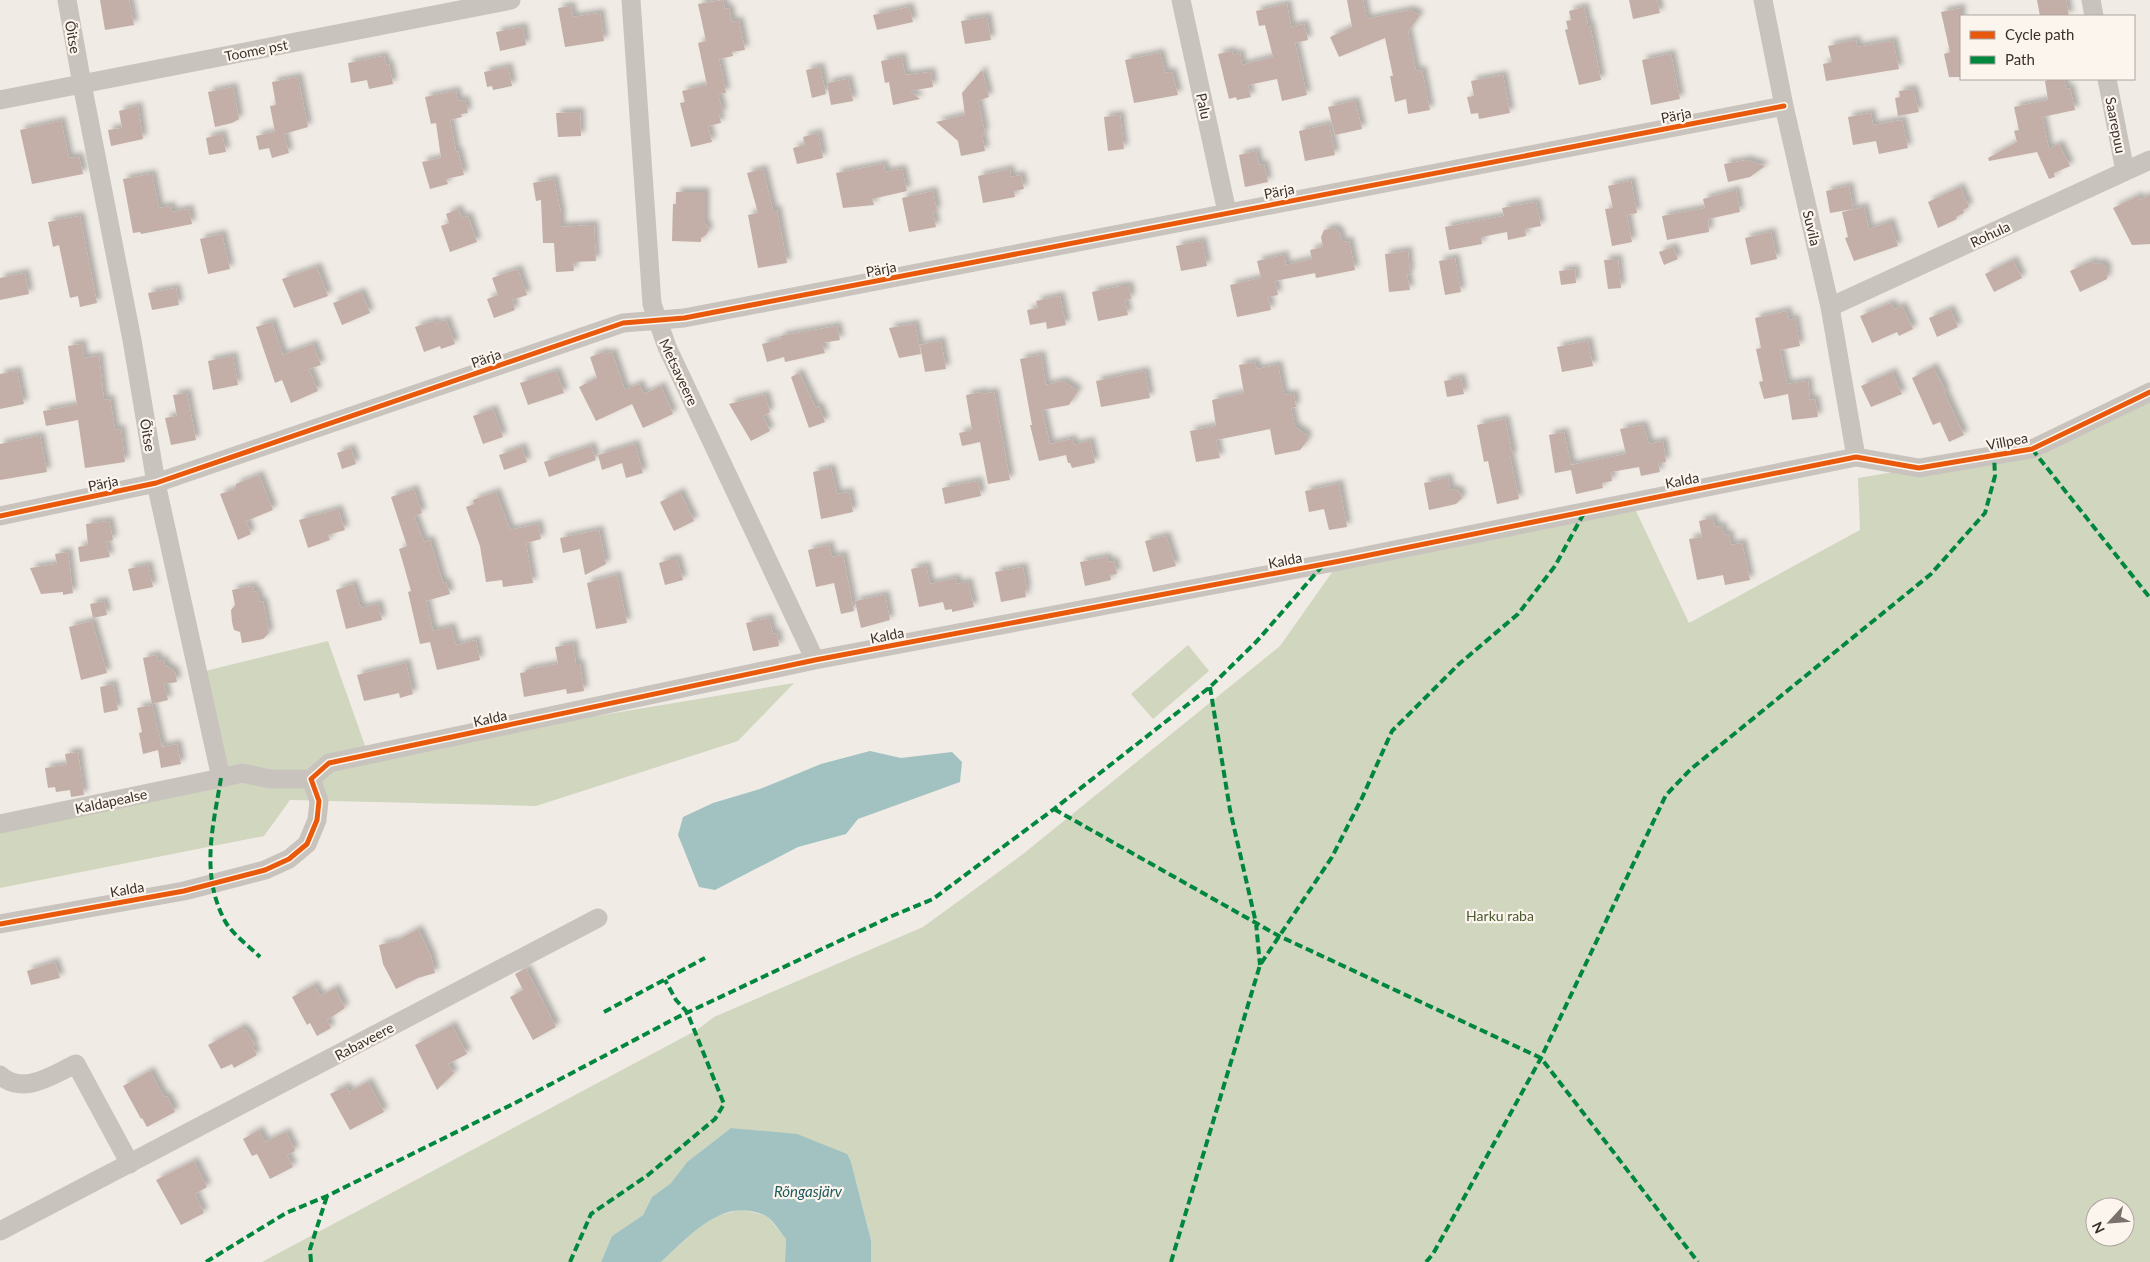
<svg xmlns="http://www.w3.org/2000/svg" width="2150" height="1262" viewBox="0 0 2150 1262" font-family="Lato,sans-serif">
	<defs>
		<filter id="shadow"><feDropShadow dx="4.5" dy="-4.5" stdDeviation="2.5" flood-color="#0004"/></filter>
	</defs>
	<rect width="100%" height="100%" fill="#f0ebe5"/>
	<!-- green -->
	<path fill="#d1d6bf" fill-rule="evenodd" d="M2150 392V1262H871V1240L851 1162 761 1131 731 1128 687 1162 671 1183 652 1197 643 1215 612 1236 601 1262H262L697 1030 714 1017 923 927 1023 854 1280 646 1340 561 1635 509 1689 623 1860 530 1858 478 2032 449ZM2095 1207H2125V1237H2095Z
		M328 641 368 754 794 683 738 741 536 806 290 800 264 836 0 888V828L228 782 201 672Z
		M1188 645 1209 671 1153 719 1131 694Z
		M741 1209 767 1216 786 1239 785 1262H661L708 1219Z"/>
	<!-- water -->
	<path fill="#a1c2c1" d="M870 751 901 758 952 752 962 762 960 782 858 819 846 834 798 847 715 890 699 887 678 835 683 817 713 803 760 789 821 764Z
		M731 1128 797 1134 847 1154 851 1162 871 1240V1262H785L786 1239C780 1232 773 1220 766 1216 723 1195 690 1236 661 1262H601L612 1236 643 1215 652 1197 671 1183 687 1162Z"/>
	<!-- building -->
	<path fill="#c3afa7" filter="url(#shadow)" d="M100 0H129L134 25 105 30Z
		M723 0 725 9 729 8 732 22 739 21 745 50 732 52 733 56 719 59 726 93 718 94 723 113 719 114 721 123 708 126 712 142 691 147 680 103 685 102 682 91 707 85 698 43 706 41 698 4Z
		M1347 0H1363L1367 19 1410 10 1420 15 1408 32 1416 71 1422 70 1430 110 1408 114 1406 99 1395 102 1390 76H1393L1385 38 1339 57 1330 37 1352 27Z
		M1629 0H1657L1660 13 1633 19Z
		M2037 0H2066L2069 16H2040Z
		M1287 4 1291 27 1304 24 1308 40 1295 43 1307 95 1282 101 1277 79 1248 85 1251 97 1237 100 1236 97 1229 99 1218 54 1232 51 1233 55 1240 53 1242 65 1273 57 1265 25 1259 26 1256 11Z
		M571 6 573 17 600 13 604 41 565 47 558 8Z
		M909 7 913 22 877 30 873 15Z
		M1584 7 1588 25H1590L1601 80 1579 85 1565 30 1568 29 1566 21 1571 20 1569 11Z
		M1961 8V77H1949L1944 54 1950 52 1941 12Z
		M987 17 991 40 965 44 961 21Z
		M523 27 526 45 500 51 496 32Z
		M1856 40 1857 47 1893 41 1899 69 1826 81 1823 64 1832 62 1828 46Z
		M1160 53 1165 73 1172 72 1178 95 1134 103 1125 60Z
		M1671 54 1680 99 1651 105 1642 60Z
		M384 56 386 65 389 64 393 84 369 89 367 80 351 83 348 63Z
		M902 57 905 75 931 72 933 87 910 91 920 99 893 105 889 82 885 83 881 61Z
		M508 67 512 86 493 90 492 86 487 87 484 72Z
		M820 67 826 94 812 98 806 70Z
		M982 70 989 97 978 101 985 133 982 134 985 151 961 156 958 141 936 122 965 115 962 93Z
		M1503 75 1510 113 1479 119 1478 113 1471 114 1467 97 1474 96 1471 81Z
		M298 77 308 127 284 134 289 153 272 158 269 148 259 150 256 136 275 132 270 106 276 105 272 82Z
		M848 79 853 101 831 105 827 83Z
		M2046 79H2064L2066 89 2070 88 2075 110 2042 117 2049 149 2059 144 2070 166 2054 173 2055 177 2049 179 2037 152 1989 161 1988 158 2017 142 2014 131 2019 130 2014 107 2048 100 2045 81H2047Z
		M233 87 239 119 232 123 215 127 208 92Z
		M1913 89 1919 112 1898 116 1895 98 1900 97 1899 91Z
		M456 91 458 101 465 100 468 113 461 114 462 117 450 120 456 152 458 151 464 175 446 179 448 184 430 189 422 162 441 158 436 123 431 124 425 97Z
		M1355 101 1362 129 1335 135 1328 107Z
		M138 106 143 139 111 146 108 130 122 128 119 111Z
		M580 112 581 136 558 137 556 113Z
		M1871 113 1873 125 1902 120 1908 148 1879 154 1876 141 1853 145 1848 117Z
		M1120 115 1124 149 1108 151 1104 117Z
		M61 121 69 158 79 157 83 174 32 184 20 130Z
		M1329 124 1335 155 1305 161 1299 131Z
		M818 133 823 158 797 164 793 148 805 145 803 137Z
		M222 134 226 152 209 155 206 138Z
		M1256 151 1259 165 1264 164 1268 182 1245 187 1239 155Z
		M1747 160 1765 166 1750 177 1728 182 1724 164Z
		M884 164 885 172 902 169 907 191 872 199 874 205 843 208 836 173Z
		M763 169 773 210H777L787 263 758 268 748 215 758 213 747 173Z
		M1010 169 1011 177 1021 175 1024 189 1014 191 1015 197 983 203 978 176Z
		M152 174 159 208 171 206 172 212 189 209 192 224 141 234 140 232 133 233 123 179Z
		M554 179 561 213V227L594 225 596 261 573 262 574 271 556 272 554 243H543L541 200 536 201 533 183Z
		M1631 181 1637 213 1627 215 1632 242 1612 246 1605 209 1613 208 1608 186Z
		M1849 186 1853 209 1830 213 1826 191Z
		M1960 187 1969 207 1963 210 1964 213 1956 217 1957 219 1938 228 1928 202Z
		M1736 190 1740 212 1708 219 1709 232 1667 240 1662 216 1705 208 1703 199Z
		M933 191 937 211 933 212 936 227 909 232 902 198Z
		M676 192H705V223L709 230 706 235 701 238V242L672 241 673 204H676Z
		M2150 195V244L2132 245 2113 208 2138 196 2140 200Z
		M1536 202 1541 226 1525 229 1526 236 1508 240 1507 232 1481 237 1482 244 1449 250 1445 227 1504 216 1502 208Z
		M1864 207 1869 229 1890 222 1898 246 1854 261 1845 238 1848 237 1842 212Z
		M458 209 462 218 468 216 477 242 450 252 441 226 449 223 446 214Z
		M80 216 97 303 80 307 78 296 70 298 59 245 53 247 48 222Z
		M1334 228 1340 233 1342 242 1349 241 1355 270 1316 278 1315 273 1275 281 1278 295 1268 297 1271 310 1237 317 1230 285 1261 278 1257 261 1284 255 1286 265 1312 259 1310 250 1323 247 1321 237 1324 230Z
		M1771 232 1777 259 1751 265 1745 238Z
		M222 234 230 269 208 274 200 239Z
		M1202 241 1207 266 1181 271 1176 246Z
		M1673 247 1678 259 1664 265 1659 252Z
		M1408 251 1410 274 1407 275 1410 290 1389 292 1385 254Z
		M1455 258 1461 292 1445 295 1439 261Z
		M1618 259 1621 288 1608 289 1604 260Z
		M2013 260 2022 278 1994 292 1985 274Z
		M2092 261 2093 264 2102 263 2107 268V279L2080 292 2070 271Z
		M317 267 328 296 294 308 282 279Z
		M518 269 527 295 512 300 515 310 494 318 487 299 498 295 492 278Z
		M1575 269 1576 283 1561 285 1559 271Z
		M25 273 29 294 0 300V278Z
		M1121 286H1129L1131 299 1125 300 1128 315 1098 321 1092 292Z
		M176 288 179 305 152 310 148 293Z
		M361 292 370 313 342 325 333 303Z
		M1060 296 1066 325 1047 329 1046 322 1030 325 1027 310 1038 308 1036 301Z
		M1891 303 1894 309 1902 306 1913 329 1899 336 1897 332 1872 343 1860 316Z
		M1950 309 1958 327 1937 337 1929 318Z
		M1787 311 1789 320 1795 318 1800 346 1780 350 1787 384 1808 381 1810 400 1815 399 1818 417 1792 420 1788 394 1764 399 1759 382 1763 381 1756 349 1761 348 1755 318Z
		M446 320 455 344 441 349 440 346 424 352 415 327 434 321 436 324Z
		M272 322 283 355 313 344 321 365 309 369 318 391 291 403 282 380 275 383 256 327Z
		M915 324 921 354 899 358 889 328Z
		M837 326 840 340 822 343 825 353 785 362 784 357 767 362 762 344 781 339 780 336Z
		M941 341 946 369 925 372 920 345Z
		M1588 341 1593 366 1562 372 1557 347Z
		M82 344 84 358 99 356 104 400 110 399 115 430 121 429 125 462 85 468 78 420 46 426 43 411 77 405 68 346Z
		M604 352 605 355 612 352 625 390 639 384 644 394 661 386 673 414 643 428 632 404 596 421 579 387 597 378 590 357Z
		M1041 355 1046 385 1063 381 1078 391 1069 405 1042 410 1050 444 1072 439 1074 445 1090 441 1095 463 1072 468 1070 463H1068L1066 455 1039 461 1030 425H1032L1020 359Z
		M233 356 238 385 213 390 208 361Z
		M1255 362 1257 369 1278 365 1284 395 1294 394 1296 407 1291 408 1295 427 1307 435V441L1300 450 1275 455 1270 429 1216 440 1220 458 1196 462 1190 431 1216 426 1212 400 1244 393 1239 365Z
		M1933 367 1946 392H1944L1964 435 1949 442 1940 422 1933 425 1912 378Z
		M17 371 24 404 0 409V374Z
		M556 371 564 393 528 405 520 383Z
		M1145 371 1150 398 1101 407 1096 381Z
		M1892 372 1902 394 1871 407 1861 386Z
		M799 373 816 408 819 406 825 422 809 428 791 377Z
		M1461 378 1464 394 1447 397 1444 381Z
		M982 392 983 394 994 392 1010 480 988 484 980 442 962 446 959 433 972 430 966 395Z
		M187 393 196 440 171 445 165 418 177 416 173 395Z
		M765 395 770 412 763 416 770 431 751 441 729 404Z
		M493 409 503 437 483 444 473 416Z
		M1505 419 1513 456H1510L1519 499 1497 504 1488 461 1484 462 1477 425Z
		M1643 425 1649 444 1663 441 1666 462 1658 463 1660 472 1641 476 1639 467 1611 472 1612 481 1602 483 1603 488 1576 494 1571 470 1555 473 1549 435 1564 432 1571 465 1626 454 1620 429Z
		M40 436 47 472 0 480V444Z
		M635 444 643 473 626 478 622 463 602 470 598 455Z
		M591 446 596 460 549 477 544 462Z
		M522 447 527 462 504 470 499 455Z
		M351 448 356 464 342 469 337 453Z
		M831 468 837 494 849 492 853 512 821 519 813 472Z
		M259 475 273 510 246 521 251 534 238 540 220 494 235 489 236 484Z
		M1448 478 1450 489 1459 491 1462 498 1456 504 1429 510 1424 483Z
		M978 481 981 496 945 504 942 488Z
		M1339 484 1347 527 1329 530 1324 509 1309 512 1305 491Z
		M414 489 422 513 414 516 424 542 430 540 443 583 446 582 450 594 426 601 433 631 451 627 456 645 476 640 480 660 437 670 430 642 420 644 408 592 411 591 399 549 407 546 391 497Z
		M496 492 510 530 538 524 541 539 526 543 533 583 503 587 502 580 486 582 480 546 466 507 474 504 473 500Z
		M680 492 694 521 674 531 660 502Z
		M338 509 345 530 328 535 330 540 308 548 299 520Z
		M1713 518 1715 527 1722 526 1724 535 1729 534 1731 545 1742 543 1750 580 1725 585 1723 575 1697 580 1689 539 1702 537 1699 521Z
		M109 521 113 540 106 542 110 557 80 562 78 547 88 545 86 524Z
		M599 530 606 564 585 575 580 549 563 553 560 538Z
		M1166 536 1176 566 1153 572 1145 541Z
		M829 545 832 557 843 555 854 611 841 614 834 583 816 587 808 550Z
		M68 552 73 593 63 595V592L41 594 30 568 57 564 55 554Z
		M1107 557 1108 562 1114 561 1117 574 1110 575 1111 580 1085 586 1080 562Z
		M671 559H677L683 580 665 585 659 563Z
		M148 565 153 587 133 591 128 569Z
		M926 566 930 584 956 578 957 584 968 582 974 607 952 612V609L945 610 943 602 919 607 911 569Z
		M1023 567 1027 590 1025 591 1026 597 1001 602 995 572Z
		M617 575 627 623 596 629 587 583Z
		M353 584 361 608 378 604 382 620 346 629 336 590Z
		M253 586 254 592 257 591 260 602 263 601 269 633 263 639 242 643 240 632 234 630 232 622 231 610 235 605 232 590Z
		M885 595 890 620 861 628 855 601Z
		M104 601 107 615 93 618 90 604Z
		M769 618 773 634 777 633 779 646 753 651 746 623Z
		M92 621 107 673 81 680 69 627Z
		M573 644 576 664H580L584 691 567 694 566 689 524 697 520 673 526 672 525 670 558 664 555 647Z
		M157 655 158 661 164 660 165 665 175 672 177 682 164 684 168 700 152 704 143 658Z
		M406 663 413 694 400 698 399 693 364 701 357 675Z
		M113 684 118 710 104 713 100 687Z
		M152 705 162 747 177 744 181 764 161 768 158 750 143 754 139 733 142 732 137 708Z
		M78 752 84 795 71 797 70 790 56 792 55 787 48 788 45 768 67 765 65 754Z
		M418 929 431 956 435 973 418 978 396 989 383 964 379 945 396 941Z
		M55 962 60 978 31 985 27 971Z
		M526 968 556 1027 533 1040 510 997 523 990 515 974Z
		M314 985 320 996 335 988 345 1008 327 1020 331 1028 317 1036 310 1023 307 1025 292 997Z
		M452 1025 467 1054 448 1064 454 1073 437 1090 415 1045Z
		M242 1027 244 1031 246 1030 255 1045 252 1046 257 1055 234 1068 232 1064 221 1069 208 1045Z
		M150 1071 164 1097 167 1096 175 1112 147 1127 142 1118 141 1119 123 1086Z
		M368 1082 384 1112 350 1130 330 1094 346 1086 349 1092Z
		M259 1130 265 1142 286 1132 295 1151 287 1155 293 1167 270 1179 257 1154 252 1156 243 1139Z
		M194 1161 207 1187 195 1194 204 1213 181 1225 156 1180Z"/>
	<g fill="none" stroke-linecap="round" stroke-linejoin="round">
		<!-- minor -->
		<path stroke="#c9c3be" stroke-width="19" d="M67 0 82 84 132 340 156 483 221 778 242 773 270 779H311
			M631 0 652 304 667 347 815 660
			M1181 0 1227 212
			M1763 0 1784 106 1830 307 1856 457
			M2091 0 2094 16
			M2107 79 2125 171
			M0 100 511 0
			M1830 307 2150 160
			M0 516 156 483 623 323 684 318 1784 106
			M0 824 221 778
			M0 924 184 891 265 870 289 859 307 844 317 820 319 801 311 779 329 763 815 660 1340 561 1856 457 1919 468 2032 449 2150 392
			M0 1075C23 1096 52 1075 76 1064L130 1164
			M0 1231 598 918"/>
		<!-- quiet -->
		<path stroke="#00873e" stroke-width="4" stroke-dasharray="8 4" stroke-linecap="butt" d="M2032 449 2150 598
			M1210 687 1230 810 1256 923 1260 965
			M221 778C213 827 200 874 225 921 232 934 249 946 260 957
			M1054 809 1279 936 1541 1058 1698 1262
			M604 1012 705 958
			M206 1262 286 1213 327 1196 513 1104 678 1017 892 916 933 899 1054 809 1210 687 1257 641 1323 565
			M311 1262 310 1249 327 1196
			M570 1262 591 1214 648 1175 715 1119 724 1104 687 1012 676 1000 665 980
			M1171 1262 1260 965 1332 857 1362 798 1392 731 1459 664 1518 614 1555 566 1584 513
			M1426 1262 1433 1254 1541 1058 1666 795 1691 769 1931 574 1985 513 1995 476 1994 455"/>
		<!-- cycleway casing -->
		<g stroke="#fbf5ee" stroke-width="8">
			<path id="cycleway" d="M0 516 156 483 623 323 684 318 1784 106
				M0 924 184 891 265 870 289 859 307 844 317 820 319 801 311 779 329 763 815 660 1340 561 1856 457 1919 468 2032 449 2150 392"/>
		</g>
		<!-- cycleway -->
		<use href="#cycleway" stroke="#e8590c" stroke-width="5"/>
	</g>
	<g text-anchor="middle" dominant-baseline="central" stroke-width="4.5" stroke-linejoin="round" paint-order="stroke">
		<!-- street labels -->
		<g font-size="14" fill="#3b302b" stroke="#fbf5ee">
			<text transform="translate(73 37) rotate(80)">Õitse</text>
			<text transform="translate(256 50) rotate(-11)">Toome pst</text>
			<text transform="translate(1204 106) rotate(78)">Palu</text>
			<text transform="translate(1676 115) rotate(-11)">Pärja</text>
			<text transform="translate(2116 125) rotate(79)">Saarepuu</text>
			<text transform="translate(1279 191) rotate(-11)">Pärja</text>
			<text transform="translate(1812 228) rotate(77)">Suvila</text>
			<text transform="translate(1990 234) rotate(-25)">Rohula</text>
			<text transform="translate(881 269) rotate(-11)">Pärja</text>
			<text transform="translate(486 358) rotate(-19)">Pärja</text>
			<text transform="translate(679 372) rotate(65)">Metsaveere</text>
			<text transform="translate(148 435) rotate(80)">Õitse</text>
			<text transform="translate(2007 441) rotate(-11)">Villpea</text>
			<text transform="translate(1682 480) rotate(-11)">Kalda</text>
			<text transform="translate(103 483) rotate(-12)">Pärja</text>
			<text transform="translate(1285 560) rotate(-11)">Kalda</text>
			<text transform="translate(887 635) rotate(-11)">Kalda</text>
			<text transform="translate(490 718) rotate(-12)">Kalda</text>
			<text transform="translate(111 801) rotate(-12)">Kaldapealse</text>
			<text transform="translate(127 889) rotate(-10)">Kalda</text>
			<text transform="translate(364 1041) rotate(-28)">Rabaveere</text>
		</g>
		<!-- park labels -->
		<g font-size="14" fill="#4a5a2e" stroke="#fbf5ee">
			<text x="1500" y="915">Harku raba</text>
		</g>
		<!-- water labels -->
		<g font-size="15" font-style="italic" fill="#1f5a5e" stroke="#fbf5ee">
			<text x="808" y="1191">Rõngasjärv</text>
		</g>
	</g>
	<!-- legend -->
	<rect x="1960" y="15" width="175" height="65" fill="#fbf5ee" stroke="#aea6a0"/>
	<rect x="1970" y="31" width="25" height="8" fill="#e8590c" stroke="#aea6a0"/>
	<text x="2005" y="40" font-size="15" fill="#3b302b">Cycle path</text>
	<rect x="1970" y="56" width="25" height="8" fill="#00873e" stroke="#aea6a0"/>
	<text x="2005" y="65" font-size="15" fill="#3b302b">Path</text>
	<!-- north arrow -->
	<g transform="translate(2110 1222) rotate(244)"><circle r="24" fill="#fbf5ee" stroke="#aea6a0"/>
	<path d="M0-4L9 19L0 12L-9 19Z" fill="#7a716c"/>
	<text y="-8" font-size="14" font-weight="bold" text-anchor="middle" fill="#3b302b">N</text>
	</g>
</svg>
